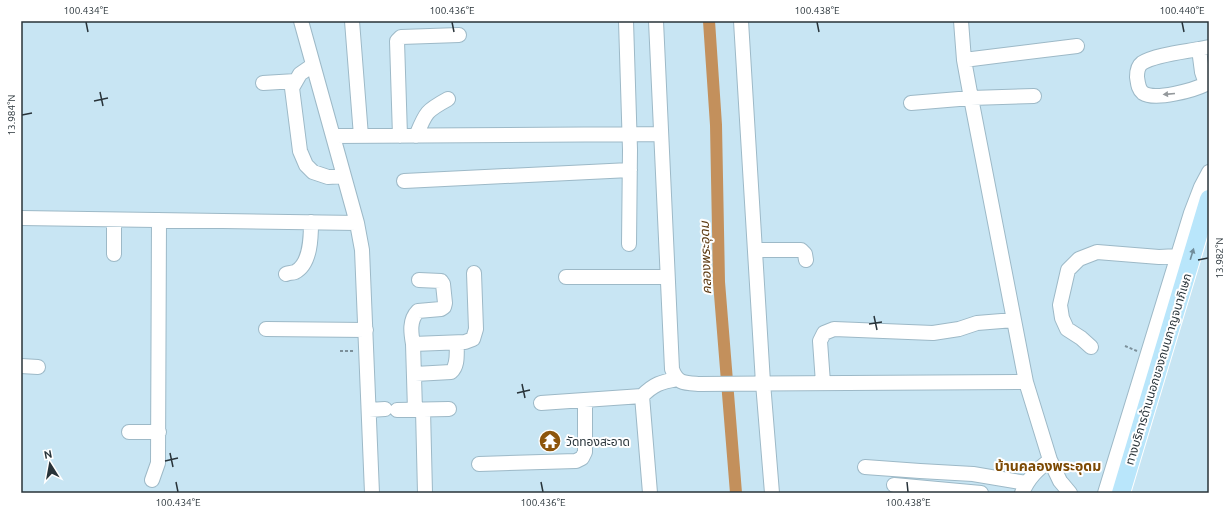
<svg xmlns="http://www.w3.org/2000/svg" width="1230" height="514" viewBox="0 0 1230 514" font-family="Ubuntu,'Noto Sans Thai',sans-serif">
	<rect width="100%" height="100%" fill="#c8e5f3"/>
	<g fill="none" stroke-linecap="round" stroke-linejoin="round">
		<!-- canal -->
		<path stroke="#c3905c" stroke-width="12" d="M709 21 716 125 719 282 736 493"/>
		<!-- minor casing -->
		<g stroke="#9db9c7" stroke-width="16">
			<path id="minor" d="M301 21 357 223 362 250 372 493
				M352 21 361 136
				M626 21 630 150 629 244
				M656 21 672 369C677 384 685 383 700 384L1026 382
				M741 21 763 383 772 493
				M961 21 964 60 971 98 1026 382 1050 460 1060 481 1070 493
				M1209 47 1199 49 1202 72 1206 84H1209
				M1199 49C1183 52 1155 55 1142 63 1138 66 1137 72 1137 77 1138 83 1138 89 1143 93 1155 101 1194 90 1206 84
				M964 60 1077 46
				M313 65 300 74 292 88 300 151 306 165 313 172 328 177 344 176
				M263 83 296 81
				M911 103 971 98 1034 96
				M333 136 661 134
				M400 136 397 41 401 37 459 35
				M416 136C426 112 426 111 448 99
				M404 181 630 170
				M21 218 357 223
				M755 250H801L805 254 806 260
				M114 254V220
				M286 274C288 273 292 273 295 272 311 264 311 236 311 222
				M566 277H667
				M266 329 366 330
				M413 344C411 333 409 320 418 311L441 309 444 307 445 303 443 284 441 281 419 280
				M1091 347 1081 338 1067 329 1062 318 1060 305 1068 270 1079 259 1097 252 1159 257 1178 256
				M21 366 38 367
				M415 374 451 372C459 365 456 352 457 343
				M823 383 820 341 824 333 834 329 933 333 959 329 977 323 1014 320
				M541 403 642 396
				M369 410 385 409
				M397 410 449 409
				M415 410 413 344 465 342 473 339 476 329 474 273
				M423 410 425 493
				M129 432H159
				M479 464 576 461 582 458 585 452V400
				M865 467 920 471 973 474 1026 483
				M152 480 158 463 159 220
				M894 485 981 493
				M650 493 642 396C654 384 661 382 677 379
				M1022 493C1029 477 1037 470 1050 460
				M1105 493 1191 213 1201 187 1209 172"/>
		</g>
		<!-- major casing -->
		<g stroke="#fff" stroke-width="20">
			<path id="major" d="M1121 493 1209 199"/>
		</g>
		<!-- path -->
		<path stroke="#7c909a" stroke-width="2" stroke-dasharray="3 2" stroke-linecap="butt" d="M1125 346 1137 351
			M340 351H355"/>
		<!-- minor -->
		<use href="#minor" stroke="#fff" stroke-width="14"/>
		<!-- major -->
		<use href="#major" stroke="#b9e6fb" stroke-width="18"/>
	</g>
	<!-- one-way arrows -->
	<defs><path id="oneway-solid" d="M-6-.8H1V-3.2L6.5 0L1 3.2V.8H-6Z"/></defs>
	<use fill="#94999c" href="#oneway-solid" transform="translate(1169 94) rotate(175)"/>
	<use fill="#708c9a" href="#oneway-solid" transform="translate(1192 254) rotate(-73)"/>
	<!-- ticks -->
	<path fill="none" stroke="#283339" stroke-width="1.5" d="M86 22 88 32M452 22 454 32M817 22 819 32M1182 22 1184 32M100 92 103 106M94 101 108 98M22 115 32 113M1198 260 1208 258M874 316 877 330M869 324 882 322M522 384 525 398M517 393 530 390M170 453 173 467M165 461 178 458M176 482 178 492M541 482 543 492M907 482 908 492"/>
	<!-- icons -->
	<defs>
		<g id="temple-disc" transform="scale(1.15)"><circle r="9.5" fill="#8d550b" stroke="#fff"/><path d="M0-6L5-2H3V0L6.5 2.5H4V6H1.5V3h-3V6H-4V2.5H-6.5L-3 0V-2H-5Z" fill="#fff"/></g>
	</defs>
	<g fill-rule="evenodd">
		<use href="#temple-disc" x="550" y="441"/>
	</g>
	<g text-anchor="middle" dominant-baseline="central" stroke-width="4" stroke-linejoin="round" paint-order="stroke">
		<!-- street labels -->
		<g font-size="12" fill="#283339" stroke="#fff">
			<text transform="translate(1158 369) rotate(-73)">ทางบริการด้านนอกของถนนกาญจนาภิเษก</text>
		</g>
		<!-- poi labels -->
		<g font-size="12" fill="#283339" stroke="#fff" text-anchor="start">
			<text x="566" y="441">วัดทองสะอาด</text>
		</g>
		<!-- water labels -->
		<g font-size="13" font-style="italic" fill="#5b380f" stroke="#fff">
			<text transform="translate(705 258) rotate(-92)">คลองพระอุดม</text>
		</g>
		<!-- quarter labels -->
		<g font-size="14" font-weight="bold" fill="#7c4903" stroke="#fff">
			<text x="1048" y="466">บ้านคลองพระอุดม</text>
		</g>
	</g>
	<!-- border -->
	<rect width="1230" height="514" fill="none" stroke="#ffffff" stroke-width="44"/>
	<!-- north arrow -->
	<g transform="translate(50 464) rotate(349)" stroke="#ffffff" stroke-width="3" paint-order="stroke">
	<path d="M0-3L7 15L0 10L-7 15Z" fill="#283339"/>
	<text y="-6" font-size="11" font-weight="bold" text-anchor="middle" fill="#283339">N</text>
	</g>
	<rect x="22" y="22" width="1186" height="470" fill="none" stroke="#283339" stroke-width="1.5"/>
	<g font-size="10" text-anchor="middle" fill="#283339">
		<text x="86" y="14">100.434°E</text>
		<text x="452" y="14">100.436°E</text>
		<text x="817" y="14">100.438°E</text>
		<text x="1182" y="14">100.440°E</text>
		<text transform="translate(11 115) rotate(-90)" y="4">13.984°N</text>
		<text transform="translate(1219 258) rotate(-90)" y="4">13.982°N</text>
		<text x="178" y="506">100.434°E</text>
		<text x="543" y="506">100.436°E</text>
		<text x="908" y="506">100.438°E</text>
	</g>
</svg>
